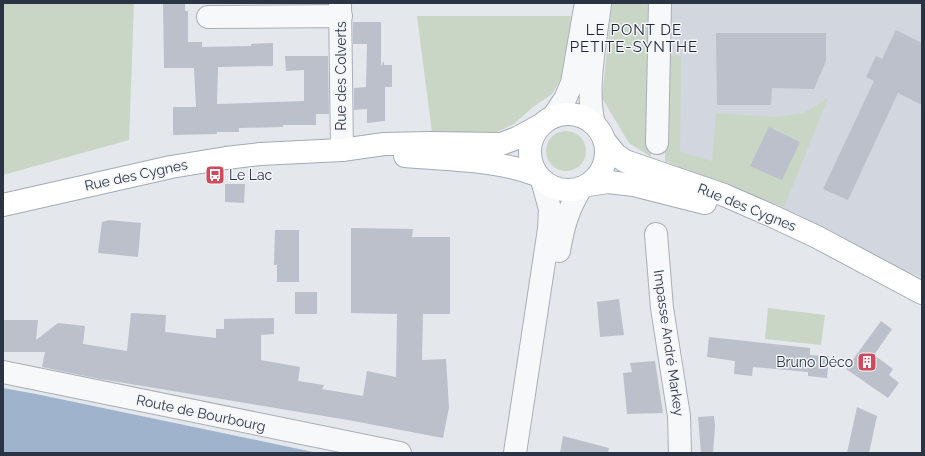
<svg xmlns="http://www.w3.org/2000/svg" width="925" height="456" viewBox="0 0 925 456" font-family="Raleway,sans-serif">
	<rect width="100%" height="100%" fill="#e4e7ec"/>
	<!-- built -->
	<path fill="#d2d6de" d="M669 3H922V278L665 161Z"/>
	<!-- green -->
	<path fill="#c9d6c5" d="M3 3H134L129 140 3 175Z
		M612 3H649L651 157 629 143 602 98Z
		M417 16H571L563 75 552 94 533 107 514 124 492 134 432 132Z
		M669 55 681 56 680 152 712 161 716 113 776 117 803 113 828 98 784 207 665 161Z
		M546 151a20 20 0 1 1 40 0a20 20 0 1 1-40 0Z
		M768 308 825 315 821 345 765 339Z"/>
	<!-- water -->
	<path fill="#9fb4cc" d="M3 388 36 394 318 453H3Z"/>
	<!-- building -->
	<path fill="#bbc0ca" d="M163 3H185V11H188V42H202V47L251 46V44L273 43V66L218 67 217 104 304 101V70L286 71 285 56H328L329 114H316V125H283V127L239 128V132H217V134L173 135V107H196L194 68H164Z
		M353 22H381V66L384 61V65H392V87H385V121L367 123V109L354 110V88L367 87H366L367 44H353Z
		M896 30 922 43V105L898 93 848 200 823 189 874 81 866 77 876 56 882 59Z
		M716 33H826V61L814 89 772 88 771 105H717Z
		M769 127 800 142 782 180 750 166Z
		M225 184H245L244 203 225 202Z
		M109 220 141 223 138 257 98 253 102 222Z
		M351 228 413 229 412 237H450V314H423L422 360 446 359 449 408 443 438 348 420 100 379 42 367 45 352H4V320H38L36 340 58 323 85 326 83 344 127 351 131 313 166 315 165 332 216 338V329H224V319L274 318V334L261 335V360L300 367 298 381 324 385 322 389 363 396 367 371 396 377 397 314 351 313Z
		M275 230H299V282H277V265H274Z
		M295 292H317V314H295Z
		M619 299 624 335 600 337 597 302Z
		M881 321 892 329 874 355 893 369 889 375 899 383 888 398 846 369Z
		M709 337 810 348V355L829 356 827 378 808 376V372L753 367 752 376 734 374 735 361 707 357Z
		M655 361 663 413 627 414 623 373 632 372 630 363Z
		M857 407 877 416 869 453H847Z
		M714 416 715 426 713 453H701L698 417Z
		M563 436 609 448 608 453H560Z"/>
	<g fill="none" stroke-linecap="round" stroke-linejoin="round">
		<!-- minor casing -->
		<g stroke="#a9aeb7" stroke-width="24">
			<path id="minor" d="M340 3 342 150
				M208 17 341 16
				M553 117 565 99 572 83 585 8
				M594 124C585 88 596 40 600 3
				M657 143 660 3
				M656 234 662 308 679 416 680 453
				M559 251C563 227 568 209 581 188
				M3 372 400 453
				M515 453 549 229 550 209 542 180"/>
		</g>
		<!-- major casing -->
		<g stroke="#a3abb8" stroke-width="24">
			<path id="major" d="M530 152a38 38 0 1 1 76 0a38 38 0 1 1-76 0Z
				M604 140 616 155 625 161 724 195 770 215 817 237 922 293
				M405 156C449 160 495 159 537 175
				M588 185 608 182 634 185 705 203
				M3 205 171 167 226 158 260 154 342 150 384 144 430 143 501 144 517 138 541 125"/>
		</g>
		<!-- minor -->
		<use href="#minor" stroke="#f7f8fa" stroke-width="22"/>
		<!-- major -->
		<use href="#major" stroke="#fff" stroke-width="22"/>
	</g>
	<!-- icons -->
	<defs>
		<g id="bus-square" transform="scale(1)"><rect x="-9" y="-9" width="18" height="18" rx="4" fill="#d1495b" stroke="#f4f6f9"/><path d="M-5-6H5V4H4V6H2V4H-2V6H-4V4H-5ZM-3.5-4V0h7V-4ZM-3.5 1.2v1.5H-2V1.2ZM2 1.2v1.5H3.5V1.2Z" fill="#fff"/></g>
		<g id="building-square" transform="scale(1)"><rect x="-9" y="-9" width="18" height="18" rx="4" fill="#d1495b" stroke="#f4f6f9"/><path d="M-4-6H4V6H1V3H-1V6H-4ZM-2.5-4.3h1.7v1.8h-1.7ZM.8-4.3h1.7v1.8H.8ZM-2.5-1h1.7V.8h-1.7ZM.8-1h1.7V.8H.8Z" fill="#fff"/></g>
	</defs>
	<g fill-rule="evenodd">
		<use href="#bus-square" x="215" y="175"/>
		<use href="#building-square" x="867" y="362"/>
	</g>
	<g text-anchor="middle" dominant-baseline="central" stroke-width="3" stroke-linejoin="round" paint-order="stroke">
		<!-- street labels -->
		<g font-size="14" fill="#2b3445" stroke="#f4f6f9">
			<text transform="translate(341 76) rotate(-90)">Rue des Colverts</text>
			<text transform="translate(136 175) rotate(-12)">Rue des Cygnes</text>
			<text transform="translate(747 207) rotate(22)">Rue des Cygnes</text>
			<text transform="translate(669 343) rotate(82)">Impasse André Markey</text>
			<text transform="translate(201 413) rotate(12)">Route de Bourbourg</text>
		</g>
		<!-- poi labels -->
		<g font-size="14" fill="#2b3445" stroke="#f4f6f9" text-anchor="start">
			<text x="229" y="175">Le Lac</text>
			<text x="853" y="362" text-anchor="end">Bruno Déco</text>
		</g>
		<!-- neighbourhood labels -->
		<g font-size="15" letter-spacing="1" fill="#1d2536" stroke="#f4f6f9">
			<text x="634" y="30">LE PONT DE<tspan x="634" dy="17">PETITE-SYNTHE</tspan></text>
		</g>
	</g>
	<!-- border -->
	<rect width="925" height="456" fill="none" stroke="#2b3445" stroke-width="8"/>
</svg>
